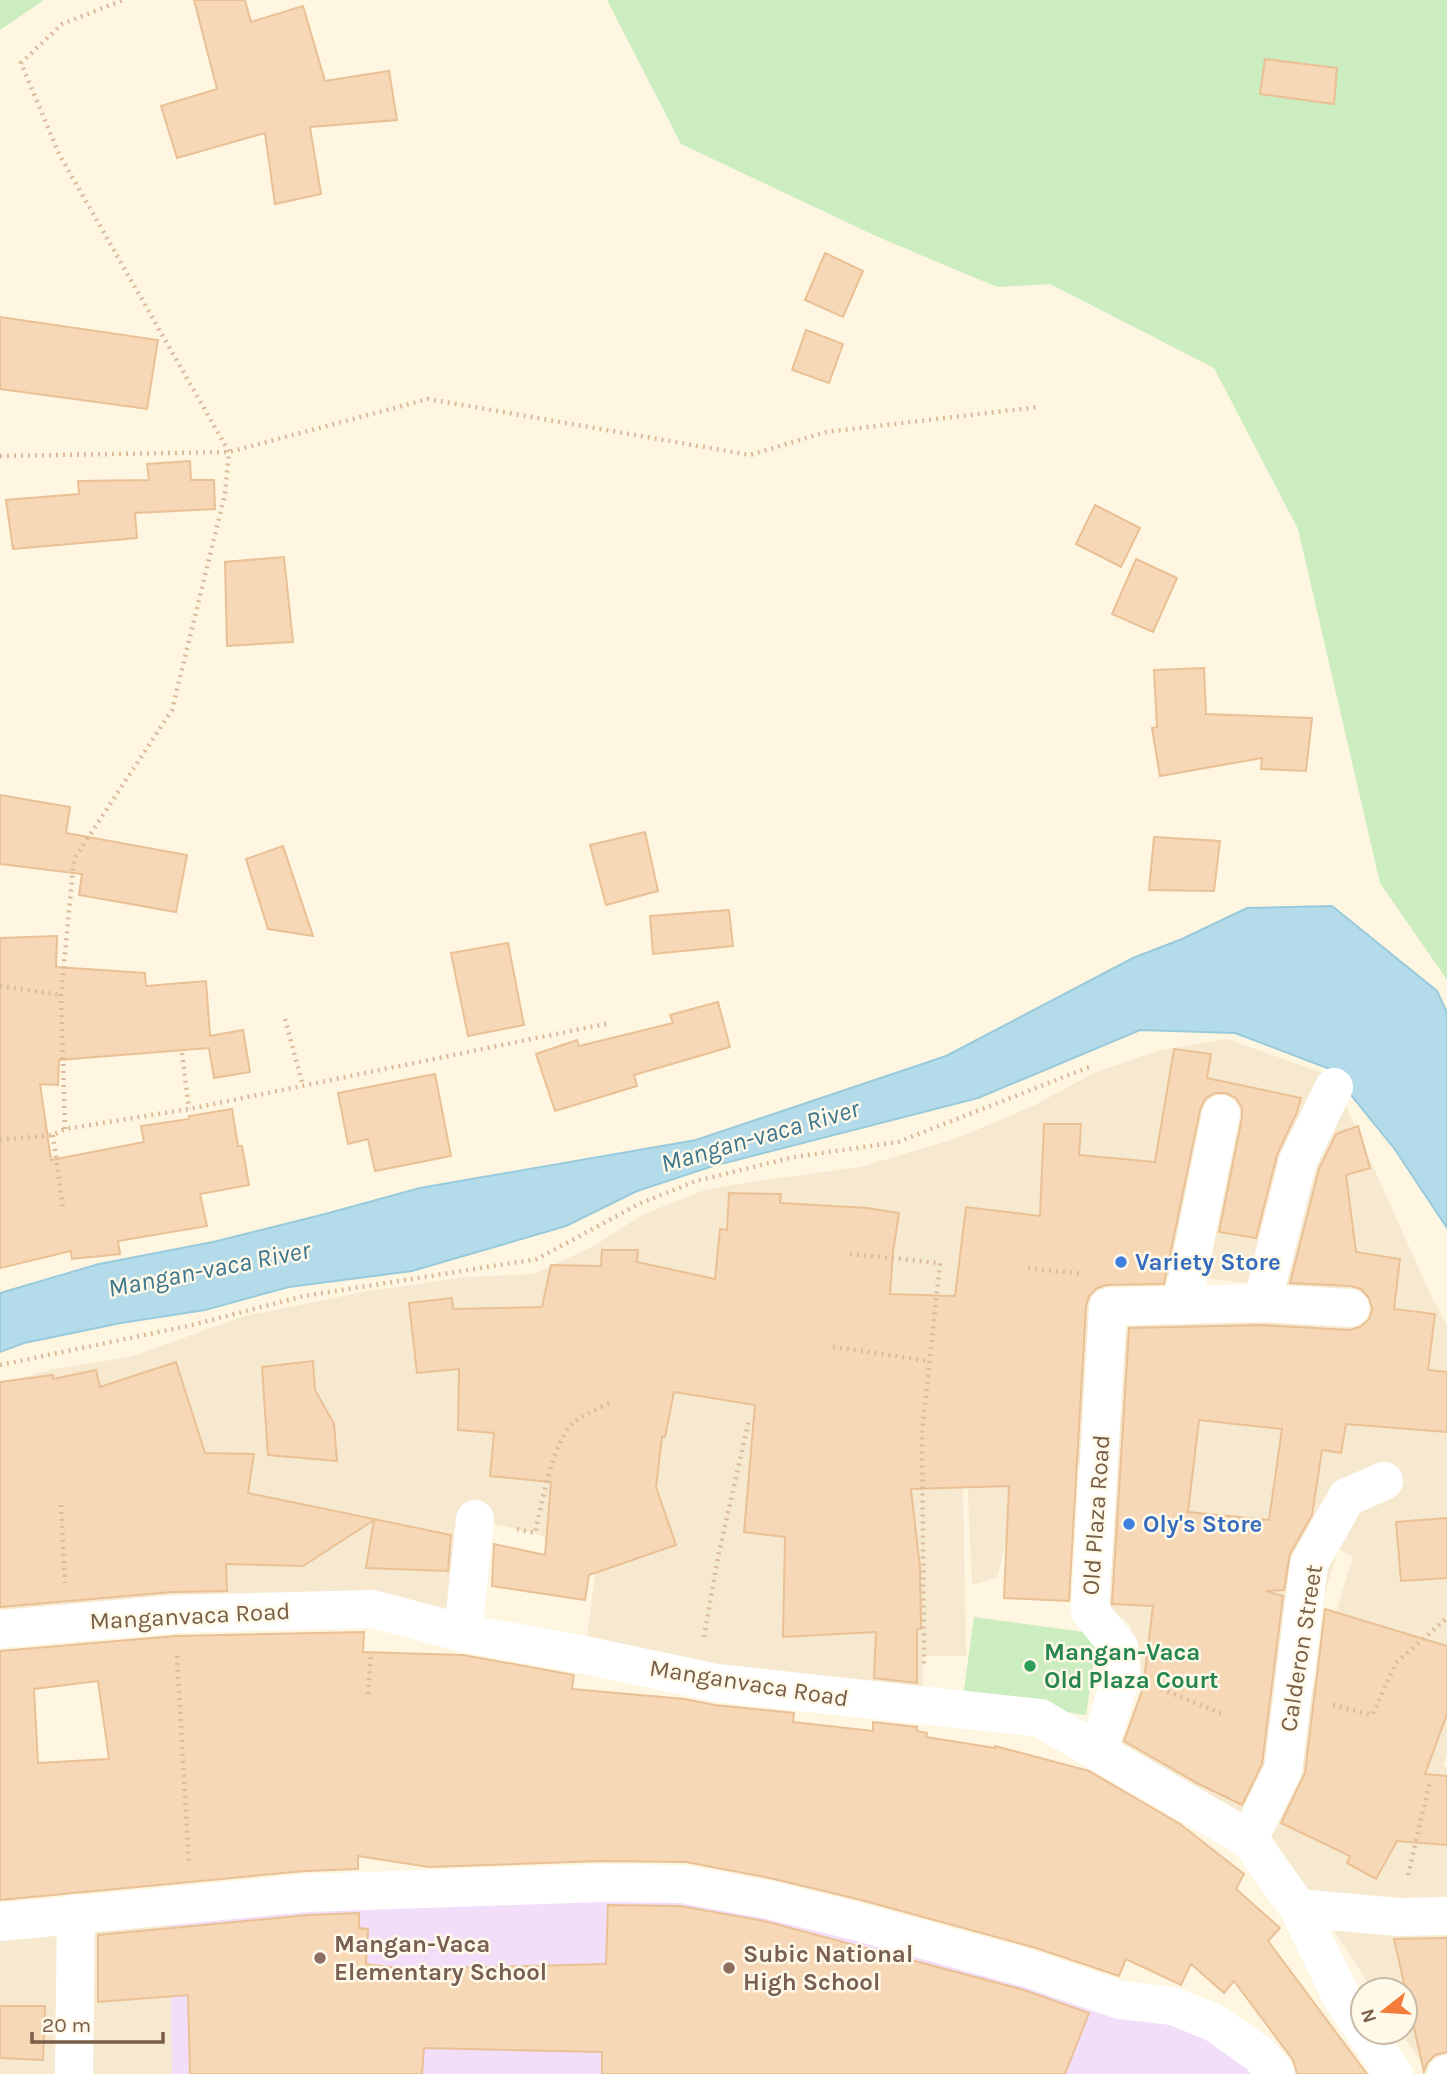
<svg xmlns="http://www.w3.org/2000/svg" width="1447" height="2074" viewBox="0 0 1447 2074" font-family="Karla,sans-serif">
	<rect width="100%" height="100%" fill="#fef6e1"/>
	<!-- residential -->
	<path fill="#f6e9cf" d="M1226 1039 1327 1074 1256 1284 1188 1276 1138 1275 1095 1279 1107 1292 1092 1466 1027 1461 997 1578 972 1585 967 1474 963 1487 966 1656H924L922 1688 585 1655 597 1559 535 1533 475 1520 464 1621 0 1618V1383L55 1369 130 1357 245 1316 368 1291 466 1277 534 1274 594 1246 642 1215 702 1191 737 1184 860 1167 954 1139 1031 1107 1094 1073 1157 1051Z
		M1342 1097 1433 1300 1447 1324V1755L1443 1766 1447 1767V2074H1429L1401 2032H1405V1990H1373L1263 1823 1308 1703 1353 1557 1338 1549 1303 1668 1246 1816 1117 1753 1141 1693 1130 1625 1102 1603 1129 1300 1249 1305 1371 1323 1374 1298 1274 1286 1305 1165Z
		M170 1914 172 2074H82L86 1923Z
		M66 1921 61 2074H0V1926Z"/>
	<!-- education -->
	<path fill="#f3defa" d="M661 1891 1182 2022 1263 2074H172L170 1914Z"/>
	<!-- green -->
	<path fill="#ccedbf" d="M0 0H44L0 30Z
		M607 0H1447V980L1380 883 1298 529 1214 368 1050 284 997 287 878 237 681 144Z
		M974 1617 1098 1634 1086 1715 963 1697Z"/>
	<!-- water -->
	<path fill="#b4dbe9" stroke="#99cadc" stroke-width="2" d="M1332 906 1437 991 1447 1013V1228L1394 1148 1330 1069 1235 1033 1140 1030 978 1098 713 1166 637 1191 566 1226 412 1271 289 1287 205 1310 121 1323 24 1343 0 1352V1293L99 1264 213 1242 325 1214 420 1188 696 1140 946 1056 1133 958 1182 939 1247 908Z"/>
	<!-- building -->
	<path fill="#f6d7b6" stroke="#eac095" stroke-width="2" fill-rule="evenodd" d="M194 0H245L251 22 303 6 325 81 389 71 397 120 310 127 321 194 275 204 265 133 177 158 161 106 217 89Z
		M1265 59 1337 68 1334 104 1260 94Z
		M825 253 863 271 843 317 805 300Z
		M0 317 158 340 147 409 0 389Z
		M806 330 843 344 829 383 792 370Z
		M190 461 191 480H214L215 509 135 513 137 538 13 549 6 500 79 494 78 481 149 480 147 464Z
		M1095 505 1140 528 1121 567 1076 544Z
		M284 557 293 642 227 646 225 562Z
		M1136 559 1177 578 1153 632 1112 614Z
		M1204 668 1206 714 1312 718 1306 771 1261 769 1262 758 1160 776 1152 728 1157 727 1154 670Z
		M0 795 70 807 66 833 187 855 176 912 79 895 82 874 0 864Z
		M645 832 658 891 606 905 590 845Z
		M1154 837 1220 841 1214 891 1149 890Z
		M283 846 313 936 268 929 246 859Z
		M729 910 733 946 653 954 650 916Z
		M57 936 56 967 145 973 146 986 206 981 210 1036 243 1030 250 1072 214 1078 209 1048 59 1060 58 1085 40 1084 51 1160 144 1142 141 1126 189 1119V1116L232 1109 238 1146H242L249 1185 200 1194 207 1226 118 1241 120 1254 72 1259 71 1251 0 1268V938Z
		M508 943 524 1025 468 1036 451 953Z
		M718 1002 730 1047 634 1075 637 1086 555 1111 536 1054 577 1040 579 1046 673 1023 670 1015Z
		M1174 1049 1211 1054 1207 1078 1301 1098 1297 1112 1277 1155 1256 1238 1219 1232 1242 1118V1108L1236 1098 1226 1093H1215L1205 1099 1200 1110 1164 1284 1107 1285 1097 1288 1089 1296 1086 1306 1069 1601 1004 1598 1009 1486 911 1489 920 1568 921 1629H917V1683L874 1678 876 1632 783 1637 785 1537 744 1532 755 1405 674 1392 665 1437H662L656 1487 676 1545 589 1575 585 1600 492 1586 494 1544 545 1555 551 1482 490 1476 494 1433 458 1430 459 1369 417 1373 409 1303 452 1298 453 1309 542 1307 551 1265 601 1266 602 1250H638L637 1262 715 1279 720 1229 727 1230 729 1193 781 1194 780 1203 867 1208 899 1213 893 1252 890 1294 955 1296 966 1207 1040 1216 1044 1124H1081L1079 1155 1155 1162Z
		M435 1074 451 1156 375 1171 368 1139 348 1144 338 1093Z
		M1358 1126 1370 1168 1346 1175 1356 1252 1400 1259 1394 1309 1435 1314 1428 1370 1447 1372V1432L1346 1424 1341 1453 1322 1450 1312 1515 1290 1554 1284 1590 1266 1591 1283 1596 1262 1764 1242 1805 1197 1783 1124 1741 1143 1688 1153 1606 1112 1604 1129 1328 1262 1325 1349 1330 1360 1327 1369 1319 1372 1309 1369 1298 1361 1289 1351 1286 1290 1283 1319 1169 1336 1134ZM1199 1420 1282 1429 1269 1520 1188 1512Z
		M313 1361 315 1390 334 1424 337 1461 268 1455 262 1367Z
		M176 1362 205 1453 254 1454 248 1493 451 1535 448 1571 366 1568 374 1520 303 1566 226 1564 227 1591 172 1592 0 1607V1382L53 1375V1379L96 1370 100 1387Z
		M1447 1518V1578L1401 1581 1396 1522Z
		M1325 1609 1447 1646V1714L1425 1774 1447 1776V1845L1397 1841 1376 1879 1347 1863 1350 1856 1281 1823 1305 1773Z
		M364 1632 363 1652 463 1655 574 1675 572 1689 685 1699 715 1705 794 1713 793 1722 873 1731V1722L917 1727V1731L927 1733 926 1737 995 1748V1746L1089 1771 1180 1824 1244 1874 1236 1889 1280 1928 1268 1941 1367 2074H1297L1293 2060 1234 1981 1224 1993 1191 1964 1181 1985 1126 1959 1119 1976 1036 1948 861 1900 774 1879 686 1862 601 1861 429 1867 358 1856V1869L305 1871 0 1900V1651L175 1636ZM98 1681 109 1759 38 1763 34 1689Z
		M608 1905 680 1906 764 1921 1024 1990 1089 2013 1065 2074H602V2052L424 2048 422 2074H190L188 1995 98 2002V1935L308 1915 359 1913V1928L368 1929 366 1964 406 1969 606 1964Z
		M1447 1938V2052L1435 2055 1427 2063 1424 2072 1394 1939Z
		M0 2006H45L43 2060 0 2058Z"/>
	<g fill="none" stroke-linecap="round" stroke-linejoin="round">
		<!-- path -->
		<path stroke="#dbbb9a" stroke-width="4.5" stroke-dasharray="2 5" stroke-linecap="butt" d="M0 456 229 452 428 399 750 455 826 432 1038 407
			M0 986 61 995
			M285 1019 303 1086
			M182 1053 189 1109
			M65 1129 61 995 74 859 172 710 225 494 229 452 59 154 21 63 62 24 123 0
			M53 1135 63 1209
			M0 1140 53 1135 65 1129 189 1109 610 1023
			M850 1254 940 1263 922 1433 924 1664
			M1028 1268 1083 1274
			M833 1347 929 1361
			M0 1365 188 1326 304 1296 537 1259 641 1203 696 1181 794 1157 898 1142 1092 1066
			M61 1505 65 1583
			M517 1529 535 1533C541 1507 553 1441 573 1423 583 1414 600 1408 612 1402
			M704 1637 718 1557 749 1420
			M177 1656 189 1864
			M1161 1689 1225 1715
			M368 1694 371 1652
			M1333 1705 1372 1715 1396 1663 1447 1618
			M1408 1875 1430 1781"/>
		<!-- minor -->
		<path stroke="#fff" stroke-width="38" d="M1262 1303 1298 1161 1334 1087
			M1182 1305 1221 1114
			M0 1629 174 1614 373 1609 463 1633 585 1655 717 1683 1040 1718 1249 1839 1298 1908 1343 2000 1363 2029
			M463 1633 475 1519
			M1098 1752 1122 1673 1119 1647 1090 1611 1108 1307 1262 1303 1350 1308
			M1249 1839 1283 1770 1309 1564 1347 1497 1384 1481
			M1298 1908 1398 1917 1447 1916
			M0 1922 307 1893 601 1883 682 1884 769 1900 855 1921 1030 1969 1120 2000 1173 2006 1215 2023 1260 2055 1276 2074
			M1365 2032 1394 2074
			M74 2074 76 1913
			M1446 2074H1447"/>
	</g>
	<!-- markers -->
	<g fill="#3f7fe0" stroke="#fff9e9" stroke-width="2.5">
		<circle cx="1121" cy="1262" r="7"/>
		<circle cx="1129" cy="1524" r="7"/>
	</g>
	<circle fill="#2e9e5b" stroke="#fff9e9" stroke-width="2.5" cx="1030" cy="1666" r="7"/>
	<g fill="#8d6e63" stroke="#fff9e9" stroke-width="2.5">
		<circle cx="320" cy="1958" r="7"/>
		<circle cx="729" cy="1968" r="7"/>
	</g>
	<g text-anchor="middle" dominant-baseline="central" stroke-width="5" stroke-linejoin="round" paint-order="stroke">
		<!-- shop labels -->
		<g font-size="24" font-weight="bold" fill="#366cbe" stroke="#fff9e9" text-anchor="start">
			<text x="1135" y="1262">Variety Store</text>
			<text x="1143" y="1524">Oly's Store</text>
		</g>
		<!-- street labels -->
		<g font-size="24" fill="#785e46" stroke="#fff9e9">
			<text transform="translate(1096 1515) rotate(-86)">Old Plaza Road</text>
			<text transform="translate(190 1616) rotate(-3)">Manganvaca Road</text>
			<text transform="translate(1301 1648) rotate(-81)">Calderon Street</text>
			<text transform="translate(749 1683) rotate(9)">Manganvaca Road</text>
		</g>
		<!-- leisure labels -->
		<g font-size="24" font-weight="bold" fill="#27864d" stroke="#fff9e9" text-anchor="start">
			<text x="1044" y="1652">Mangan-Vaca<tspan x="1044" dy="28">Old Plaza Court</tspan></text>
		</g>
		<!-- education labels -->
		<g font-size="24" font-weight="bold" fill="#785e54" stroke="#fff9e9" text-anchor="start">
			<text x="334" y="1944">Mangan-Vaca<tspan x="334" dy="28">Elementary School</tspan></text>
			<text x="743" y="1954">Subic National<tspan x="743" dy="28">High School</tspan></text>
		</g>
		<!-- water labels -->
		<g font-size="26" font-style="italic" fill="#3d768d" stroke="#fff9e9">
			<text transform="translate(760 1136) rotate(-16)">Mangan-vaca River</text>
			<text transform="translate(209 1269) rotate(-11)">Mangan-vaca River</text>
		</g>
	</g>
	<!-- north arrow -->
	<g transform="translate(1384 2011) rotate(253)"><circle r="33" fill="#fff9e9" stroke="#c9bba8" stroke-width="2"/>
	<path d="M0-5L12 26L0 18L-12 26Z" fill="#f37b3b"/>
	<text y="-10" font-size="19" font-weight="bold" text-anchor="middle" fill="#785e46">N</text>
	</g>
	<!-- scale -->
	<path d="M32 2032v10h131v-10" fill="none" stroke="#785e46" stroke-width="3.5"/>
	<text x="42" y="2032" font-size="21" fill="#785e46" stroke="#fff9e9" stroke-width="5" paint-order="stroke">20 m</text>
</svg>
